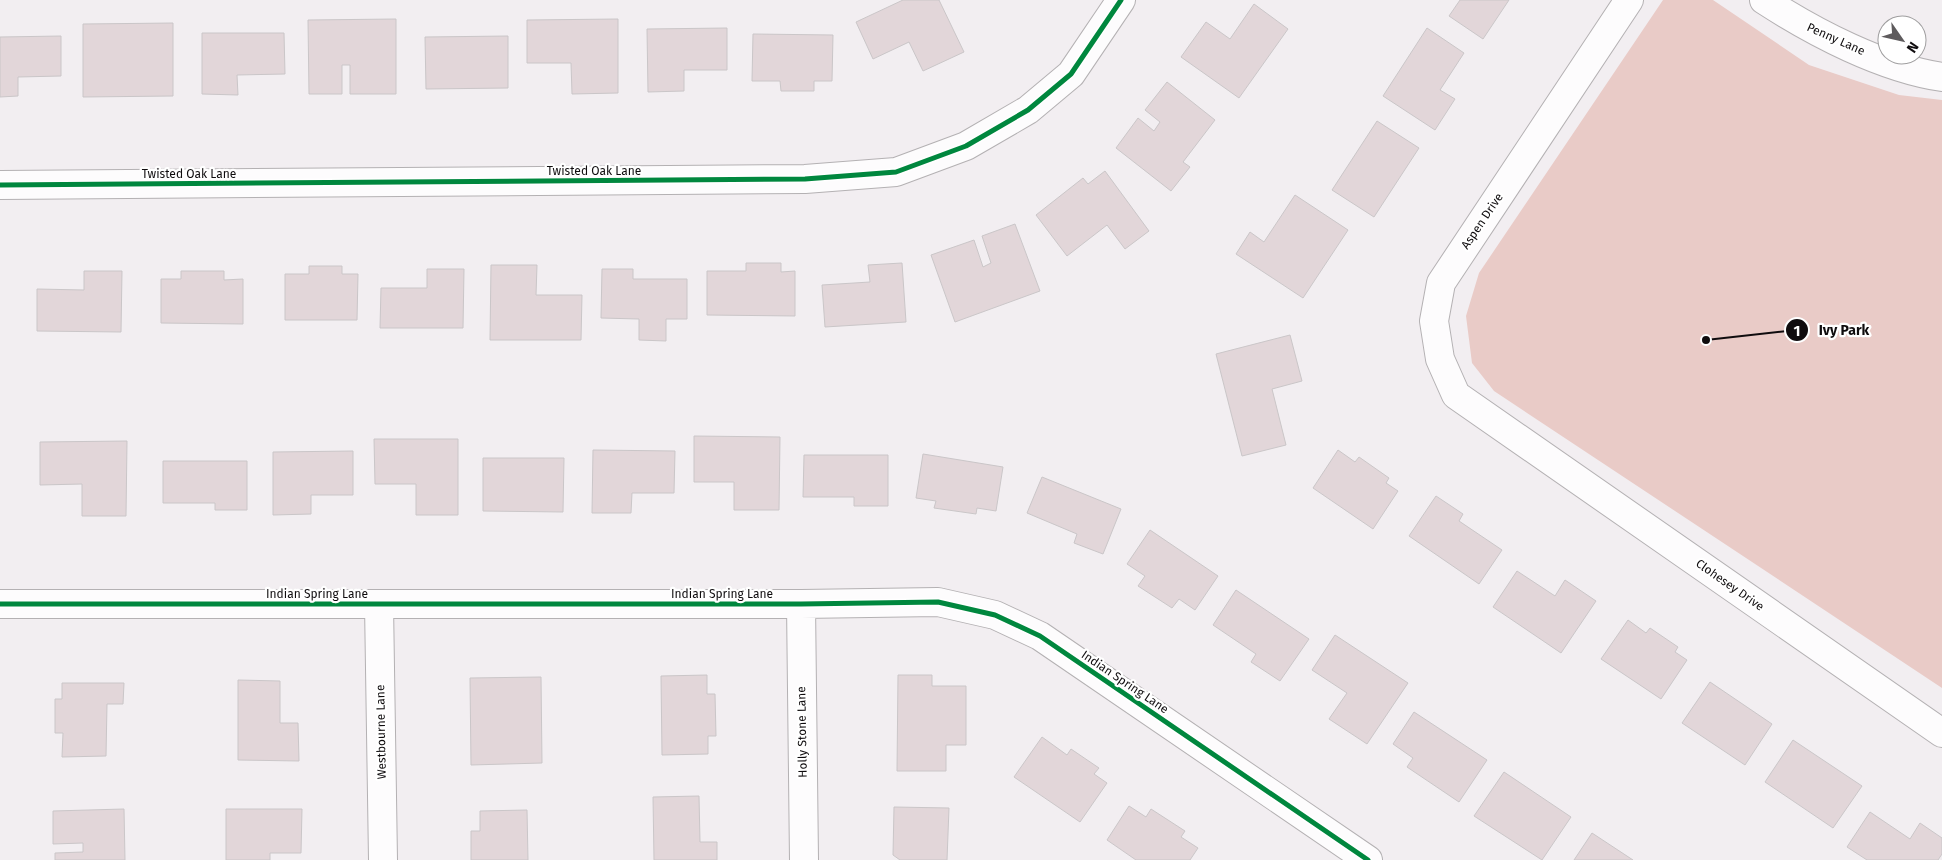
<svg xmlns="http://www.w3.org/2000/svg" width="1942" height="860" viewBox="0 0 1942 860" font-family="'Fira Sans',sans-serif">
	<rect width="100%" height="100%" fill="#f2eef1"/>
	<!-- green -->
	<path fill="#e9cbc7" d="M1663 0H1713L1809 65 1899 95 1942 100V688L1494 391 1472 363 1466 316 1479 273Z"/>
	<!-- building -->
	<path fill="#e2d6d9" stroke="#cac6c8" d="M903 0H939L964 52 923 71 909 42 873 59 856 22Z
		M1460 0H1509L1483 39 1449 16Z
		M1254 4 1288 29 1239 98 1181 57 1206 22 1230 39Z
		M396 19V94H350V65H342V94H309L308 20Z
		M618 19V93L572 94 571 63H527V20Z
		M173 23V96L83 97V24Z
		M727 28V70H684V91L648 92 647 29Z
		M1427 28 1464 53 1440 90 1455 99 1435 130 1383 96Z
		M202 33H284L285 74 237 75 238 95 202 94Z
		M753 34 833 35 832 81H814V91H781L780 81H752Z
		M61 36V76L18 77V96L0 97V37Z
		M508 36V88L426 89 425 37Z
		M1167 82 1215 120 1183 162 1190 167 1171 191 1116 148 1138 118 1154 131 1160 122 1145 110Z
		M1377 121 1419 148 1374 217 1332 190Z
		M1105 171 1149 231 1125 249 1107 225 1067 256 1036 215 1083 178 1088 184Z
		M1295 195 1348 230 1303 298 1236 254 1250 232 1264 242Z
		M1015 224 1040 291 955 322 931 255 974 240 983 267 991 263 982 236Z
		M746 263H781V272L795 271V316L707 315V271H746Z
		M902 263 906 322 825 327 822 285 870 282 868 265Z
		M491 265H537L536 295H582L581 340H490Z
		M309 266H342V274H358L357 320H285V274H309Z
		M427 269H464L463 328H380L381 288H427Z
		M602 269H633V279H687V319H666V341L639 340V319L601 318Z
		M84 271H122L121 332 37 331V289L84 290Z
		M181 271H224V280L243 279V324L161 323V279H181Z
		M1290 335 1302 381 1272 389 1286 445 1242 456 1216 354Z
		M694 436 780 437 779 510H734V482H694Z
		M374 439H458V515H416V484H375Z
		M127 441 126 516H82V484L40 485V442Z
		M593 450 675 451 674 493H632L631 513H592Z
		M1338 450 1355 462 1359 457 1389 478 1386 483 1398 491 1373 529 1313 488Z
		M353 451V495H311V514L273 515V452Z
		M923 454 1003 467 996 511 977 508 976 514 934 508 936 501 916 498Z
		M804 455H888V506H854V497H803Z
		M483 458H564L563 512 483 511Z
		M163 461H247V510H215V503H163Z
		M1042 477 1121 509 1103 554 1074 543 1077 534 1027 513Z
		M1436 496 1463 514 1459 521 1502 550 1479 584 1409 536Z
		M1150 530 1218 576 1195 610 1179 599 1172 608 1138 586 1145 576 1127 564Z
		M1517 571 1555 596 1565 580 1596 601 1561 653 1493 607Z
		M1236 590 1309 639 1280 681 1251 662 1256 654 1213 625Z
		M1628 620 1646 633 1650 628 1678 647 1675 652 1687 660 1661 699 1601 659Z
		M1335 635 1408 683 1367 744 1329 719 1347 693 1312 670Z
		M707 675V694H715L716 736H708V754L662 755 661 676Z
		M898 675H932V686H966V745H946V771H897Z
		M541 677 542 763 471 765 470 678Z
		M238 680 280 681V723H298L299 761 238 760Z
		M1710 682 1772 724 1745 765 1682 723Z
		M62 683H124L123 704H107L106 756 62 757 63 733H55V699H62Z
		M1414 712 1487 760 1459 802 1407 767 1413 758 1393 744Z
		M1042 737 1067 755 1071 749 1099 768 1094 774 1107 783 1080 822 1014 777Z
		M1793 740 1862 786 1833 828 1765 782Z
		M1504 772 1571 817 1542 860 1474 816Z
		M699 796 700 842H717V860H654L653 797Z
		M1129 806 1146 817 1151 809 1185 831 1181 837 1198 848 1190 860H1136L1107 840Z
		M894 807 949 808 947 860H900L893 855Z
		M124 809 125 860H55V853L83 852V843L53 844V811Z
		M226 809H302L301 853H270V860H226Z
		M527 810 528 860H471V831H480V811Z
		M1870 812 1910 839 1920 823 1942 838V854L1938 860H1867L1847 847Z
		M1592 833 1633 860H1574Z"/>
	<g fill="none" stroke-linecap="round" stroke-linejoin="round">
		<!-- minor casing -->
		<g stroke="#b4b1b3" stroke-width="30">
			<path id="minor" d="M1629 0 1441 283 1434 321 1440 359 1456 395 1942 733
				M1764 0C1815 33 1882 68 1942 77
				M0 185 805 179 896 172 966 146 1028 110 1071 74 1121 0
				M0 604H801L938 602 995 615 1040 636 1368 860
				M379 604 383 860
				M801 604 804 860"/>
		</g>
		<!-- minor -->
		<use href="#minor" stroke="#fdfcfd" stroke-width="28"/>
		<!-- cycleway casing -->
		<g stroke="#fff" stroke-width="8">
			<path id="cycleway" d="M0 185 805 179 896 172 966 146 1028 110 1071 74 1121 0
				M0 604H801L938 602 995 615 1040 636 1368 860"/>
		</g>
		<!-- cycleway -->
		<use href="#cycleway" stroke="#00873e" stroke-width="5"/>
	</g>
	<g text-anchor="middle" dominant-baseline="central" stroke-width="4.5" stroke-linejoin="round" paint-order="stroke">
		<!-- street labels -->
		<g font-size="12" fill="#0f0c0e" stroke="#fff">
			<text transform="translate(1836 39) rotate(24)">Penny Lane</text>
			<text x="594" y="171">Twisted Oak Lane</text>
			<text x="189" y="174">Twisted Oak Lane</text>
			<text transform="translate(1482 221) rotate(-56)">Aspen Drive</text>
			<text transform="translate(1730 585) rotate(35)">Clohesey Drive</text>
			<text x="317" y="594">Indian Spring Lane</text>
			<text x="722" y="594">Indian Spring Lane</text>
			<text transform="translate(1125 682) rotate(34)">Indian Spring Lane</text>
			<text transform="translate(381 732) rotate(-91)">Westbourne Lane</text>
			<text transform="translate(802 732) rotate(-91)">Holly Stone Lane</text>
		</g>
	</g>
	<!-- callouts -->
	<path fill="none" stroke="#0f0c0e" stroke-width="2" d="M1706 340L1797 330"/>
	<g fill="#0f0c0e" stroke="#fff" stroke-width="2">
		<circle cx="1706" cy="340" r="5"/>
		<circle cx="1797" cy="330" r="12"/>
	</g>
	<g font-size="15" text-anchor="middle" font-weight="bold" fill="#fff">
		<text x="1797" y="336">1</text>
	</g>
	<g font-size="14" text-anchor="middle" font-weight="bold" fill="#0f0c0e" stroke="#fff" stroke-width="4.5" stroke-linejoin="round" paint-order="stroke">
		<text x="1844" y="335">Ivy Park</text>
	</g>
	<!-- north arrow -->
	<g transform="translate(1902 40) rotate(124)"><circle r="24" fill="#ffffff" stroke="#9f9e9f"/>
	<path d="M0-4L9 19L0 12L-9 19Z" fill="#5e5b5d"/>
	<text y="-8" font-size="14" font-weight="bold" text-anchor="middle" fill="#0f0c0e">N</text>
	</g>
</svg>
